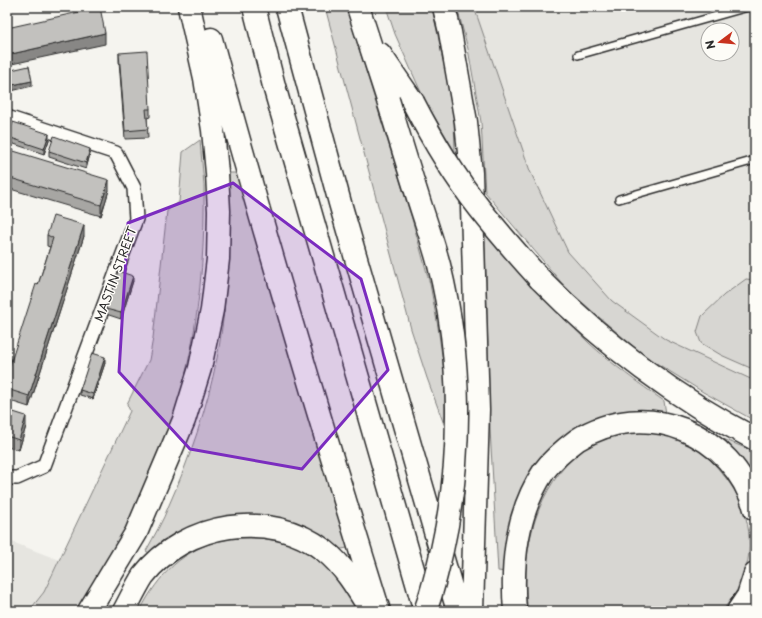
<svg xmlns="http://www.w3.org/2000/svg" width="762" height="618" viewBox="0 0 762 618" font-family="'Playpen Sans',sans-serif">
	<rect width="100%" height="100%" fill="#f5f4ef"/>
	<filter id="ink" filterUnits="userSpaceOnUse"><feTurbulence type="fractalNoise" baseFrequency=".025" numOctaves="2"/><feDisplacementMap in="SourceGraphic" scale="8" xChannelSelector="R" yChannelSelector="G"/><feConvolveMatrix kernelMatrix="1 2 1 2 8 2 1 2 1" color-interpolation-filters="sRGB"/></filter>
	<g filter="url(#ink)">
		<!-- built -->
		<path fill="#e6e5e0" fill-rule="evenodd" d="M474 7H755V381L666 340 612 301 568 252 530 171ZM708 30H732V54H708Z
			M7 540 59 560 44 592 29 611H7Z"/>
		<!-- green -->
		<path fill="#d7d6d2" stroke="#81807e" d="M325 7H346L412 219 430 284 438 327 445 377V427L427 378 411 329Z
			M386 7H432L446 74 454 120 455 152 424 99 395 34Z
			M457 7H474L530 171 568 252 612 301 666 340 755 381V421L703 392 645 356 600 318 565 287 485 192 481 122 468 49Z
			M200 140C201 155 203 170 204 186 205 240 201 295 191 349 182 395 166 441 148 485 130 528 105 570 82 611H29L44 592 130 411 127 404 149 360 153 338 167 211 179 202 183 152Z
			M229 173H237L348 548 341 549 320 535 289 524 152 555 146 551C154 536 163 521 169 505 190 458 207 408 217 358 229 298 228 235 229 173Z
			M484 227C518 267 551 307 589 343 612 364 638 383 664 401L666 414 568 435 506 572 498 571 490 429 486 275Z
			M746 279 755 280V370L721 355 701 343 697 332 702 316 724 295Z
			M642 432C657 434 673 435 687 442 700 448 712 461 721 472 748 503 758 544 741 583 736 593 729 602 722 611H528C520 558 533 496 573 458 577 455 581 449 586 446 603 436 623 434 642 432Z
			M721 438 755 452V483L747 467Z
			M262 538 293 544 321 560 342 581 360 611H140C158 575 184 548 224 540 236 537 250 538 262 538Z"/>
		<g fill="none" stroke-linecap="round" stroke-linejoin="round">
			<!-- lane casing -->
			<g stroke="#2b2b2b" stroke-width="10">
				<path id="lane" d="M578 55 748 7
					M619 199 755 160"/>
			</g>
			<!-- street casing -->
			<g stroke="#2b2b2b" stroke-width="16">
				<path id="street" d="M7 117 116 153 134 188 136 219 44 466 17 478H7"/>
			</g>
			<!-- highway casing -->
			<g stroke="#2b2b2b" stroke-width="25">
				<path id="highway" d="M254 7 274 86 425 611
					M287 7 340 203 458 611
					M358 7 388 100
					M444 7 450 32 466 122 471 173 478 410 472 611
					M211 39C263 231 320 421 379 611
					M380 54 413 102
					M540 279C604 344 674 397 755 439
					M89 611 136 533 184 420 200 368 212 310 218 259 219 211 217 173 213 130 205 78 189 7
					M124 611C130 600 136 587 143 576 185 522 270 508 325 551 345 567 358 590 371 611
					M515 611C511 562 516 513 544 471 553 459 565 449 577 440 645 397 733 432 755 509
					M738 611 748 596 755 574"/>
			</g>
			<!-- lane -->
			<use href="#lane" stroke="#fdfcf7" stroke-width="7"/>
			<!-- street -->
			<use href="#street" stroke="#fdfcf7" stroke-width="13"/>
			<!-- highway -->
			<use href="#highway" stroke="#fdfcf7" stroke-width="22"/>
			<!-- highway-bridge casing -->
			<g stroke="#2b2b2b" stroke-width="25" stroke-linecap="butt">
				<path id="highway-bridge" d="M388 100C399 136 410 173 422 210 428 228 434 246 439 265 462 358 463 456 442 550 437 571 433 591 425 611
					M413 102C432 139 454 176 480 209 499 233 519 256 540 279"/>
			</g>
			<!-- highway-bridge -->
			<use href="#highway-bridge" stroke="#fdfcf7" stroke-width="22"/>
		</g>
		<!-- wall -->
		<path fill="#a7a6a3" stroke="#2b2b2b" d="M119 53 150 109V117L147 118 148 138 125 139 119 61Z
			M8 137 49 140 44 154 8 142Z
			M7 149 109 190 101 216 7 188Z
			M49 151 90 154 86 169 49 157Z
			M47 235 84 236 29 407 7 400V367L9 368 38 285 50 247 47 246Z
			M133 281 121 319 106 314V309Z
			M105 363 93 399 80 395V390Z
			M7 410 26 426 19 450 7 447Z"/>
		<!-- shaded-wall -->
		<path fill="#888785" stroke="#2b2b2b" d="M105 33V44L7 65V55Z
			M32 81V86L7 92V86Z
			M49 134V140L44 154V149Z
			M90 149V154L86 169V163Z
			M109 180V190L101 216V205Z
			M84 225V236L29 407V396Z
			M133 276V281L121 319V313Z
			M105 357V363L93 399V394Z
			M26 416V426L19 450V440Z"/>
		<!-- building -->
		<path fill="#c2c1be" stroke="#2b2b2b" d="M78 7H100L105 33 7 55V28L79 12Z
			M147 51 150 109H146L148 129 125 131 119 53Z
			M29 66 32 81 7 86V71Z
			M13 122 49 134 44 149 8 137Z
			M54 136 90 149 86 163 49 151Z
			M7 149 109 180 101 205 7 177Z
			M53 216 84 225 29 396 7 389V367L9 368 36 284 38 285 53 238 47 235Z
			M118 271 133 276 121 313 106 309Z
			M92 353 105 357 93 394 80 390Z
			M7 410 26 416 19 440 7 436Z"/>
	</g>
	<!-- marked area -->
	<path fill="#7b2cbf" fill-opacity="0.2" stroke="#7b2cbf" stroke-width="3" stroke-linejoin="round" d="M233 183 361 279 388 370 302 469 190 449 119 372 128 223Z"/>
	<g text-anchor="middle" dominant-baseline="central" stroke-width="3" stroke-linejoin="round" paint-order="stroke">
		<!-- street labels -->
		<g font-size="12" fill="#2b2b2b" stroke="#fdfcf7">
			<text transform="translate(115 274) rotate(-70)">MASTIN STREET</text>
		</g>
	</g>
	<!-- margin -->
	<rect width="762" height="618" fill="none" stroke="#fdfcf7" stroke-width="24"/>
	<rect x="12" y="12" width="738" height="594" fill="none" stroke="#2b2b2b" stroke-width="1.5" filter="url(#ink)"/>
	<!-- north arrow -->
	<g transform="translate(720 42) rotate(254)"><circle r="19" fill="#fdfcf7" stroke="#a9a8a5"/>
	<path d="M0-3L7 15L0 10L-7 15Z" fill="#c8321e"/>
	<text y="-6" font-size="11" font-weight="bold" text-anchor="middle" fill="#2b2b2b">N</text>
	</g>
</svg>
